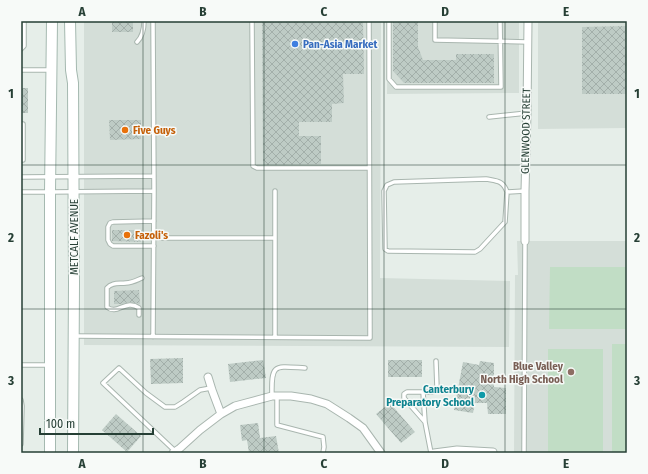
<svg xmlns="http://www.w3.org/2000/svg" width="648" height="474" viewBox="0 0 648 474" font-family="'Fira Sans Condensed',sans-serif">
	<defs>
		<pattern id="building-cross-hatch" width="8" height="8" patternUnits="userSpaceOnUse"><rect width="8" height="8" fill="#becbc5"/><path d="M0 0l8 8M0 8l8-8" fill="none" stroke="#a3afaa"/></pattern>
	</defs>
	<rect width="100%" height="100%" fill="#e6eee9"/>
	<!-- built -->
	<path fill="#d4ded8" d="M84 21H381L380 278 510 281 509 347 84 345Z
		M388 21H519V93L387 94Z
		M538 21H627V128L538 129Z
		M517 241H627V453H514L515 275H518Z"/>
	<!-- green -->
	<path fill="#c1ddc5" d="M550 267H627V329H549Z
		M612 344H627V453H612Z
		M548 349H603V453H548Z"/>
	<!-- building -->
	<path fill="url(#building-cross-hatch)" d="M112 21H133V32H112Z
		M262 21H363L364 74H343L344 103 332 104V122H299V136H321V164L263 165Z
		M393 21H418V47L423 60H456V54H494V83H404L393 71Z
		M627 26V94H582V27Z
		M21 88H28V113H21Z
		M109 120H141V139L110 140Z
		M112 230H142L141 242 112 241Z
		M139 290 140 304 130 302 121 304H114V291Z
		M183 358V383L151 384 150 359Z
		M263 360 266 378 230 382 228 364Z
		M388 360H422V377H388Z
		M480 361 494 363V387L506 388V414H488L487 403H475L473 413 454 410 463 362 479 365Z
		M390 403 415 432 401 443 376 414Z
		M116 414 141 436 127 452 102 430Z
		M258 423 260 438 276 436 279 453H249L247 440 242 441 240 425Z"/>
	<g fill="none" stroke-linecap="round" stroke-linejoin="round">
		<!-- service casing -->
		<g stroke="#a9b6af" stroke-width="5.5">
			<path id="service" d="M252 21 253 166 257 168H369
				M389 21V79L396 87H501L500 21
				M435 21V40L528 42
				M137 42C143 36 144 29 144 21
				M21 49 24 46V21
				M21 70H51
				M489 117 527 113
				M21 124H23V160L21 159
				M21 177 154 176
				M275 191V337
				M21 192H50L154 191
				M507 192 505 222 480 249 475 252 388 251 385 249 384 191 387 185 394 182 486 179C496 181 503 180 507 192L525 191
				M154 238H275
				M154 246H113L110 244 108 240V227L110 223 113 222 154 221
				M139 315V308C126 298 117 316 107 307V288C112 282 119 284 126 283 132 283 137 280 142 278
				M75 336 370 338 369 21
				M153 337 154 191 153 21
				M21 365H50
				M423 392 425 422 431 453
				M272 396C271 363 274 366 305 368
				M277 396V425L323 437 324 447 323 453
				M21 400 22 406 21 444
				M425 422 404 398V394L407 392H433L436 391 437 388 436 361
				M175 451 103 383 119 368 146 393 165 407H175L183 402 200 390 211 388
				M524 453 525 241"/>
		</g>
		<!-- minor casing -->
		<g stroke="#a9b6af" stroke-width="9">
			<path id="minor" d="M525 241V191L527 113 528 21
				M208 377 212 390 221 414
				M173 453 179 449 200 430 221 414 235 406 272 396H291L311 399 327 404 349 418 363 428 381 453
				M434 453 457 450 493 452"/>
		</g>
		<!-- secondary casing -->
		<g stroke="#a5b9b0" stroke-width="12">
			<path id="secondary" d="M70 21 71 70 73 83 74 283 73 453
				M50 453V192L52 21"/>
		</g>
		<!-- service -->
		<use href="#service" stroke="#fff" stroke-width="3.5"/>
		<!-- minor -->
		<use href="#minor" stroke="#fff" stroke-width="7"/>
		<!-- secondary -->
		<use href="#secondary" stroke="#fff" stroke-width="10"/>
	</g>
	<!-- grid -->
	<path fill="none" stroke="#263f35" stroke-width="1" stroke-opacity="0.55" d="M143 21V453M264 21V453M384 21V453M505 21V453M21 165H627M21 309H627"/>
	<!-- markers -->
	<circle fill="#3f7fe0" stroke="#f7faf8" stroke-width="1.5" cx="295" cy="44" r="4"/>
	<g fill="#e8710a" stroke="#f7faf8" stroke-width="1.5">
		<circle cx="125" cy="130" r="4"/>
		<circle cx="127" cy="235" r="4"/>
	</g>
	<circle fill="#8d6e63" stroke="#f7faf8" stroke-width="1.5" cx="571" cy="372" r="4"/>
	<circle fill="#0f9aa8" stroke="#f7faf8" stroke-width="1.5" cx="482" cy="395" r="4"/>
	<g text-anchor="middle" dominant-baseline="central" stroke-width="3" stroke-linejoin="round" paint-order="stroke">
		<!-- shop labels -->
		<g font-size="11" font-weight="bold" fill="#366cbe" stroke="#f7faf8" text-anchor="start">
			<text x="303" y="44">Pan-Asia Market</text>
		</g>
		<!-- food labels -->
		<g font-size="11" font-weight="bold" fill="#c56008" stroke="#f7faf8" text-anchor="start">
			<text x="133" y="130">Five Guys</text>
			<text x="135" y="235">Fazoli's</text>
		</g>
		<!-- street labels -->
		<g font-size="11" fill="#263f35" stroke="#f7faf8">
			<text transform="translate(526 131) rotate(-89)">GLENWOOD STREET</text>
			<text transform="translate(74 237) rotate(-90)">METCALF AVENUE</text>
		</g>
		<!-- education labels -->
		<g font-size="11" font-weight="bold" fill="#785e54" stroke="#f7faf8" text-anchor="end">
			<text x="563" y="366">Blue Valley<tspan x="563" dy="13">North High School</tspan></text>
		</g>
		<!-- culture labels -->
		<g font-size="11" font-weight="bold" fill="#0d838f" stroke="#f7faf8" text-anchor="end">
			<text x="474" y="389">Canterbury<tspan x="474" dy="13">Preparatory School</tspan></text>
		</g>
	</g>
	<!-- border -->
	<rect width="648" height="474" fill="none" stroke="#f7faf8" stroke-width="44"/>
	<!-- scale -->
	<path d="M40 428v6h113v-6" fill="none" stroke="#263f35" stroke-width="2"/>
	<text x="46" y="428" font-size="12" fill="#263f35" stroke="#f7faf8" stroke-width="3" paint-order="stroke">100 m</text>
	<rect x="22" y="22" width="604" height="430" fill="none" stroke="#263f35" stroke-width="1.5"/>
	<g font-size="13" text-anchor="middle" font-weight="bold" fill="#263f35">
		<text x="82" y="16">A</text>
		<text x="203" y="16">B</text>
		<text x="324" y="16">C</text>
		<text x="445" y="16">D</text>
		<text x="566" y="16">E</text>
		<text x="11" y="98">1</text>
		<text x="637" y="98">1</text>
		<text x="11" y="242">2</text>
		<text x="637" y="242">2</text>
		<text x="11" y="385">3</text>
		<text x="637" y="385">3</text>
		<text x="82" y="468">A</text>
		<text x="203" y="468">B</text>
		<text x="324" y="468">C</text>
		<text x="445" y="468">D</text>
		<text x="566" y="468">E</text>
	</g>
</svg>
